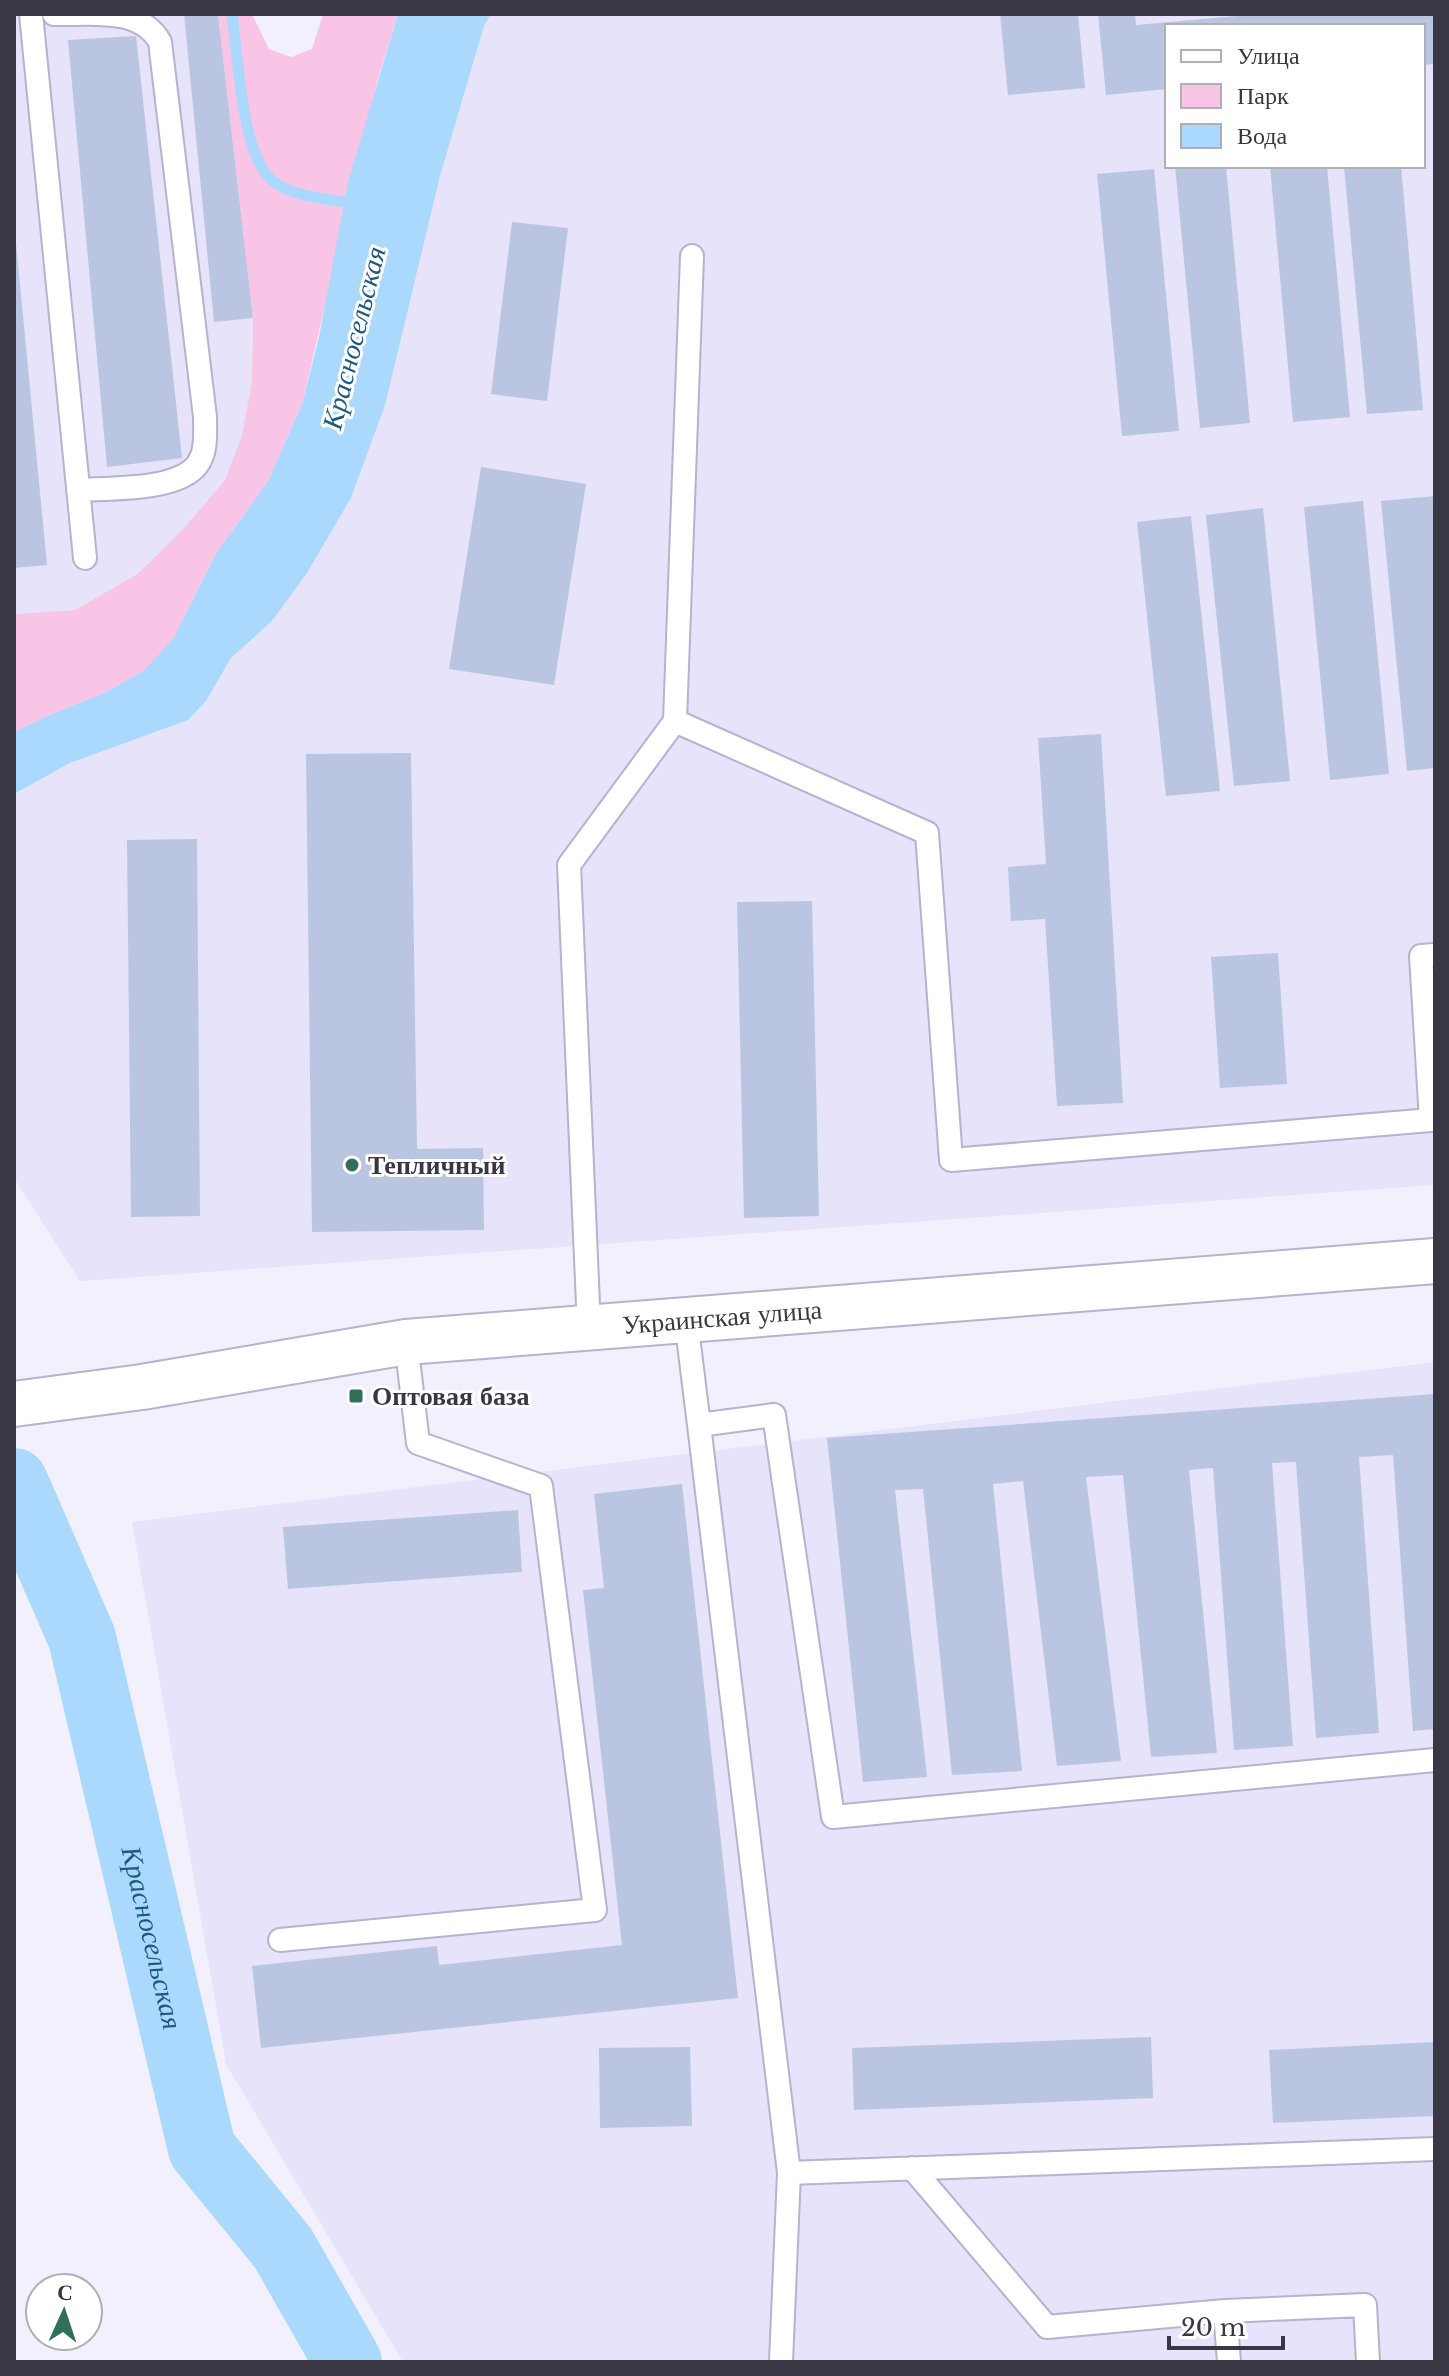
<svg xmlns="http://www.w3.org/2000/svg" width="1449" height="2376" viewBox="0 0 1449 2376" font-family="'Libre Baskerville',serif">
	<rect width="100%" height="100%" fill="#f2f0fc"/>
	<!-- built -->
	<path fill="#e6e3fa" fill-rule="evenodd" d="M14 14H218L253 318 252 381 242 435 225 480 184 528 136 574 75 610 14 614Z
		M491 14H1435V1185L80 1281 14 1178V794L70 763 188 720 206 701 231 658 272 621 307 573 351 498 440 176 484 26ZM1167 26H1423V166H1167Z
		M1435 1362V2362H403L226 2064 132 1522Z"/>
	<!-- green -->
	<path fill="#f8c5e6" d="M218 14H252L269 49 291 57 312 49 323 14H398L378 79 302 404 268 481 217 552 173 640 143 671 106 692 49 715 14 732V614L75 610 137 574 184 528 225 480 242 435 252 381 253 318Z"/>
	<!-- water -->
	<path fill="#abd9fe" d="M398 14H491L484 26 440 176 385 405 351 498 307 573 272 621 231 658 206 701 188 720 70 763 14 794V732L49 715 106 692 143 671 173 639 217 552 268 481 302 404 319 337 348 182Z"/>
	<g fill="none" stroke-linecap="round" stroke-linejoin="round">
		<!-- stream -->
		<path stroke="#abd9fe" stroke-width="11" d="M232 14C238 55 241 156 273 181 294 198 331 199 357 204"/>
		<!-- river -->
		<path stroke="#abd9fe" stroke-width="68" id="s1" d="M14 1482 82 1638 202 2149 283 2248 348 2362"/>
	</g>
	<!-- building -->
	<path fill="#bac6e1" d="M184 14H218L253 318 214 322Z
		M1000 14H1078L1085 88 1008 95Z
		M1098 14H1135L1136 25 1259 14H1435V64L1423 65V26H1167V89L1106 95Z
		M136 36 182 458 107 467 68 40Z
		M1175 166H1226L1250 423 1200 428Z
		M1270 166H1327L1350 417 1293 422Z
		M1344 166H1401L1423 410 1367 414Z
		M1154 169 1179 431 1122 436 1097 174Z
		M512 222 568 228 547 401 491 394Z
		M14 243H16L47 565 14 568Z
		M481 467 586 484 554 685 449 669Z
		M1435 496V768L1407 771 1381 501Z
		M1363 501 1389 774 1330 780 1304 507Z
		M1263 508 1290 781 1234 786 1206 515Z
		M1191 516 1220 791 1166 796 1137 522Z
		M1101 734 1123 1103 1057 1106 1045 919 1011 921 1008 867 1046 864 1038 738Z
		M411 753 417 1149 483 1148 484 1230 312 1232 306 754Z
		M197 839 200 1216 131 1217 127 840Z
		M812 901 819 1216 744 1218 737 902Z
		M1278 953 1287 1084 1220 1088 1211 957Z
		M1435 1394V1729L1413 1731 1393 1455 1359 1457 1379 1733 1316 1738 1296 1462 1272 1463 1293 1746 1234 1750 1213 1468 1189 1470 1217 1753 1151 1757 1123 1475 1086 1477 1121 1761 1057 1766 1023 1481 993 1484 1022 1771 952 1775 923 1489 895 1490 927 1777 863 1782 827 1438Z
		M682 1484 738 1998 261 2048 252 1966 437 1946 439 1965 622 1945 583 1590 604 1588 594 1494Z
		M518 1510 522 1572 288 1589 283 1527Z
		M1151 2037 1153 2098 854 2110 852 2048Z
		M1435 2042V2116L1273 2123 1269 2050Z
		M690 2047 692 2126 600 2128 599 2048Z"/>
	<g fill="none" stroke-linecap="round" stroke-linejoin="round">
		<!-- service casing -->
		<g stroke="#b6b2cf" stroke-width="26">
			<path id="service" d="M31 14 85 558
				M54 14C90 15 140 6 160 42L205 417C205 433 207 452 197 465 177 491 109 488 78 490
				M675 721 927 833 951 1160 1431 1120 1421 956 1435 955
				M686 1320 699 1425 774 1415 833 1817 1435 1760
				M589 1328 569 865 675 721 692 256
				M699 1425 789 2173 1435 2149
				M280 1940 595 1910 541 1486 418 1443 406 1342
				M912 2168 1047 2327 1225 2311 1365 2305 1368 2362
				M1225 2311 1229 2362
				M781 2362 789 2173"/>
		</g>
		<!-- secondary casing -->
		<g stroke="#b6b2cf" stroke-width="48">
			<g id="secondary">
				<path id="s2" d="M14 1404 142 1387 406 1342 1435 1261"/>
			</g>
		</g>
		<!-- service -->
		<use href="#service" stroke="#fff" stroke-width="22"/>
		<!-- secondary -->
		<use href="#secondary" stroke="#fff" stroke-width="44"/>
	</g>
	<!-- markers -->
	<g fill="#326f5b" stroke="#fff" stroke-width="3">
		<circle cx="352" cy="1165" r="8"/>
		<rect x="348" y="1388" width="16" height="16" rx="4"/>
	</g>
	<g text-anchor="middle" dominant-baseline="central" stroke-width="6" stroke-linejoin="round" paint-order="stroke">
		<!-- poi labels -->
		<g font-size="26" font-weight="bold" fill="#393743" stroke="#fff" text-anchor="start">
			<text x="368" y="1165">Тепличный</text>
			<text x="372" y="1396">Оптовая база</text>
		</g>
		<!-- street labels -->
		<g font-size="26" fill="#393743" stroke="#fff">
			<text stroke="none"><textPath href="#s2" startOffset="714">Украинская улица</textPath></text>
		</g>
		<!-- water labels -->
		<g font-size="28" font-style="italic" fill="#1e5980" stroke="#fff">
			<text transform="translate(354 338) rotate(-76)">Красносельская</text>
			<text stroke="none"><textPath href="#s1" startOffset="478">Красносельская</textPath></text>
		</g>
	</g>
	<!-- border -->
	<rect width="1449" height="2376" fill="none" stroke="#393743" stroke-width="32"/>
	<!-- legend -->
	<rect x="1165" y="24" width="260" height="144" fill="#ffffff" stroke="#b0afb4" stroke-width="2"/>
	<rect x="1181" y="50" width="40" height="12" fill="#ffffff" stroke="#b0afb4" stroke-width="2"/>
	<text x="1237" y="64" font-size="24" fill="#393743">Улица</text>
	<rect x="1181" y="84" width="40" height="24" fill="#f8c5e6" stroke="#b0afb4" stroke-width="2"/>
	<text x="1237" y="104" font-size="24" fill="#393743">Парк</text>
	<rect x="1181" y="124" width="40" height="24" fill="#abd9fe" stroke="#b0afb4" stroke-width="2"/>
	<text x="1237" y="144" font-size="24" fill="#393743">Вода</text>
	<!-- north arrow -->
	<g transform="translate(64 2312) rotate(3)"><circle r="38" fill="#ffffff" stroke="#b0afb4" stroke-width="2"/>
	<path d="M0-6L14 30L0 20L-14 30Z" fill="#326f5b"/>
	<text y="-12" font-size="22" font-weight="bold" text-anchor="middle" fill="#393743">С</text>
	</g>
	<!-- scale -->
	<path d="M1169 2336v12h114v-12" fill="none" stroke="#393743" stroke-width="4"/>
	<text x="1181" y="2336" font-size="24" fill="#393743" stroke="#ffffff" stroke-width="6" paint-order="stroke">20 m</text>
</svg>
